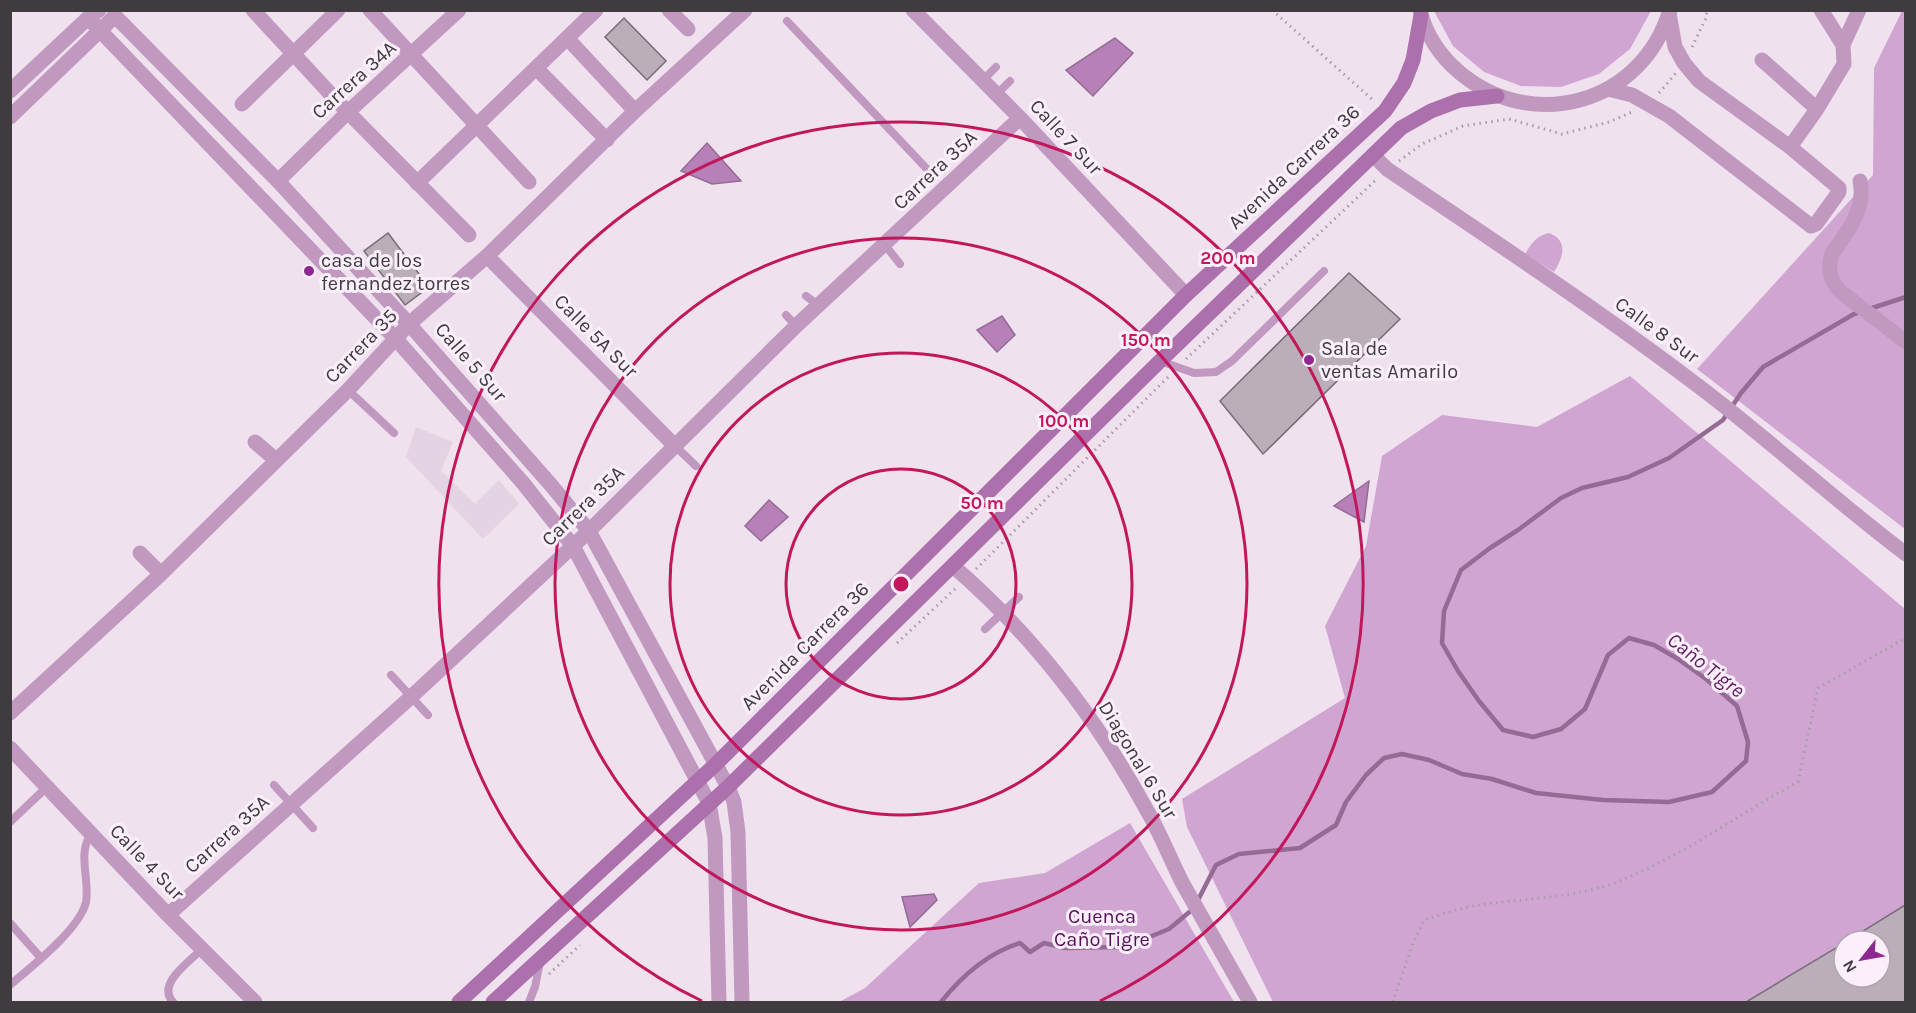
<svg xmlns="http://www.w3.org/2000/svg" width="1916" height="1013" viewBox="0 0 1916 1013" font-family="Karla,sans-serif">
	<rect width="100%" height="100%" fill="#efe2ee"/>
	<!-- built -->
	<path fill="#e4d3e3" d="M416 427 453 442 441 471 475 504 499 480 519 504 483 539 406 457Z"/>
	<!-- green -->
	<path fill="#d1a5d1" d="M1434 11V10L1651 11 1630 49 1599 74 1561 87 1521 86 1484 72 1453 46Z
		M1902 11H1905V529L1697 369 1873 175 1874 68Z
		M1549 233C1569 240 1563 258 1554 272L1525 254C1532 243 1536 236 1549 233Z
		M1630 376 1905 609V905L1746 1002H1273L1187 827 1182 799 1345 698 1325 626 1366 546 1382 456 1442 415 1537 427Z
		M1130 823 1234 1002H839L865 988 979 883 1045 873Z"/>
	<!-- water -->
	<path fill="#b880b8" stroke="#946b94" stroke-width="1.5" d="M1115 38 1133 53 1093 96 1066 70Z
		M707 143 741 181 712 184 681 171Z
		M1002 316 1015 335 997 352 977 330Z
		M1369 481 1364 522 1334 506Z
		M769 500 788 517 761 541 745 526Z
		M934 894 937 900 910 927 902 897Z"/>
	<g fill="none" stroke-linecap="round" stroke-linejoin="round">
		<!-- stream -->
		<path stroke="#946b94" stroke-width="4.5" d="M1869 309 1906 297
			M1197 902 1216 865 1239 854 1300 848 1336 825 1346 802 1366 775 1384 758 1402 754 1429 760 1462 774 1492 779 1536 793 1603 800 1669 802 1712 792 1746 761 1748 742 1737 706 1706 679 1678 659 1654 645 1629 638 1608 655 1585 709 1561 729 1533 737 1503 730 1479 701 1458 671 1442 643 1444 611 1461 570 1490 548 1518 530 1561 498 1582 488 1628 477 1669 458 1723 420 1741 393 1763 367 1854 314 1861 312
			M941 1002C961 977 988 953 1020 943L1030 952 1044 943 1065 948 1119 947 1127 941 1142 940 1169 929 1193 909"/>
	</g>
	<!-- building -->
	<path fill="#baaeb9" stroke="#776c77" stroke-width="1.5" d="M624 18 666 61 647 80 605 37Z
		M388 233 429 287 405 305 364 251Z
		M1349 273 1400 319 1263 454 1220 401Z
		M1905 905V1002H1746L1844 943V977H1880V941H1847Z"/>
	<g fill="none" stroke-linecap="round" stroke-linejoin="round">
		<!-- path -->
		<path stroke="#a69da6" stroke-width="3" stroke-dasharray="1.5 4.5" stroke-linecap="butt" d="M1272 10 1374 101
			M1692 47 1706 18 1707 10
			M1659 93 1676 73
			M1399 161 1422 144 1463 126 1509 119 1562 134 1609 122 1632 112
			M1186 359 1378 178
			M976 569 1168 377
			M897 643 956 588
			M549 974 580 945
			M1393 1002 1413 943 1424 920C1440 915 1457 909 1473 906 1520 898 1577 899 1622 880 1684 855 1739 814 1798 782L1818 688 1906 638"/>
		<!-- service -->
		<path stroke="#c198c0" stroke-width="8" d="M787 21 927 169
			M983 80 996 67
			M997 94 1010 81
			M885 245 900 264
			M806 296 818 305
			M786 315 796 326
			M1160 361 1194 373 1216 372 1232 361 1324 271
			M348 390 394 433
			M674 445 696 466
			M985 629 1019 597
			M391 675 428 715
			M274 785 313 828
			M10 822 47 787
			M10 923 41 958
			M10 985C31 967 80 929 86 902 90 880 77 853 91 834
			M173 1002C156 984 190 961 202 949
			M529 1002 535 987 540 962"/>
		<!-- minor -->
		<path stroke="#c198c0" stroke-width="15" d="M253 10 338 102 469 235
			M370 10 529 182
			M669 10 688 29
			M913 10 1020 118 1186 295
			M567 38 635 111
			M1843 45 1859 10
			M1762 60 1817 109
			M536 68 607 140
			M1608 89 1632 95 1669 116 1811 226 1816 224 1839 192V188L1790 147 1699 81 1684 63 1675 47 1669 13
			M242 104 338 10
			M1790 147 1817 109 1844 64 1843 45 1821 10
			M1373 155 1387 169C1492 240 1597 309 1697 385 1769 439 1834 500 1906 554
			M278 181 348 112 459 10
			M1860 181C1866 209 1848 231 1833 252 1826 267 1830 281 1841 292L1906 342
			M417 183 596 10
			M487 256 674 445
			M255 442 276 460
			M140 553 161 574
			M953 566C1033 635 1099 722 1149 814 1162 837 1171 861 1183 884 1205 923 1228 963 1250 1002
			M10 713 161 574 348 390 409 324 487 256 635 111 745 10
			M10 748 168 915 255 1002
			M728 787 734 802 738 832 742 1002
			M709 803 715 838 719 1002
			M168 915 411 697 589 531 796 326 1020 118"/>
		<!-- tertiary -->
		<path stroke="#c198c0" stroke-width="15" d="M1420 10C1425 34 1441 57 1459 72 1532 134 1642 104 1670 10
			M88 18 395 338 523 483 573 546 709 803
			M10 91 88 18 99 10
			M10 117 115 16 278 181 409 324 551 485 589 531 728 787"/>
		<!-- secondary -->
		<path stroke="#ac70ac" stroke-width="15" d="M459 1002 716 764 1186 295 1385 111 1404 83 1413 60 1421 15
			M493 1002 728 787 1160 361 1401 128 1431 111 1460 100 1497 96"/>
	</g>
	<!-- distance rings -->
	<g fill="none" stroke="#c2185b" stroke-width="3">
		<circle cx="901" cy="584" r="115"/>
		<circle cx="901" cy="584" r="231"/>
		<circle cx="901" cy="584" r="346"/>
		<path d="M702 1001A462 462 0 1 1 1100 1001"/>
	</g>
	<!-- markers -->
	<g fill="#8c288f" stroke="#fceffc" stroke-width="2">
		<circle cx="309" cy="271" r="6"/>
		<circle cx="1309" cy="360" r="6"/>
	</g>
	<g text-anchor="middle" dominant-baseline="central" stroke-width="6" stroke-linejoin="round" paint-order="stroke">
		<!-- street labels -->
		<g font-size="20" fill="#3f3b3f" stroke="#fceffc">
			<text transform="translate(354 80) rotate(-42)">Carrera 34A</text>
			<text transform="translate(1066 137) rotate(47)">Calle 7 Sur</text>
			<text transform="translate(1294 167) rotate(-43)">Avenida Carrera 36</text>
			<text transform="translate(935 170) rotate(-43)">Carrera 35A</text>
			<text transform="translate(1657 330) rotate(36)">Calle 8 Sur</text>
			<text transform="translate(596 336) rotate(45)">Calle 5A Sur</text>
			<text transform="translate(361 346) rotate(-46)">Carrera 35</text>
			<text transform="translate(471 362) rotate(49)">Calle 5 Sur</text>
			<text transform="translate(583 506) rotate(-44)">Carrera 35A</text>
			<text transform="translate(805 646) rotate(-45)">Avenida Carrera 36</text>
			<text transform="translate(1138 760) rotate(59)">Diagonal 6 Sur</text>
			<text transform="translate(227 834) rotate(-42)">Carrera 35A</text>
			<text transform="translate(147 862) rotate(46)">Calle 4 Sur</text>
		</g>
		<!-- poi labels -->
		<g font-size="20" fill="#3f3b3f" stroke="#fceffc" text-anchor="start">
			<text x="321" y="260">casa de los<tspan x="321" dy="23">fernandez torres</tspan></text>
			<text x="1321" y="348">Sala de<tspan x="1321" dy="23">ventas Amarilo</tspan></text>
		</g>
		<!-- park labels -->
		<g font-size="20" fill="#561059" stroke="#fceffc">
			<text x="1102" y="916">Cuenca<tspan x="1102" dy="23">Caño Tigre</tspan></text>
		</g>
		<!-- water labels -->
		<g font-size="21" font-style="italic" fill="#5f1a61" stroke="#fceffc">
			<text transform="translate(1706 665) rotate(38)">Caño Tigre</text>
		</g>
	</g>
	<circle cx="901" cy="584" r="9" fill="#c2185b" stroke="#fceffc" stroke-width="3"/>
	<g font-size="18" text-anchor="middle" font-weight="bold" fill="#c2185b" stroke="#fceffc" stroke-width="6" stroke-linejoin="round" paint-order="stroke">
		<text x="1228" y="264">200 m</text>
		<text x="1146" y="346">150 m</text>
		<text x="1064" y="427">100 m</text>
		<text x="982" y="509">50 m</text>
	</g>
	<!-- border -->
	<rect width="1916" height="1013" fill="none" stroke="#3f3b3f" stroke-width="24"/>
	<!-- north arrow -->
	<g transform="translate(1862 959) rotate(239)"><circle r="28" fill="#fceffc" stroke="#b0a7b0" stroke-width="1.5"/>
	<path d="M0-4.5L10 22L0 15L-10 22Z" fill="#8c288f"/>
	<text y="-9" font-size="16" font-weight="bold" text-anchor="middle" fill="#3f3b3f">N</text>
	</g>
</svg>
